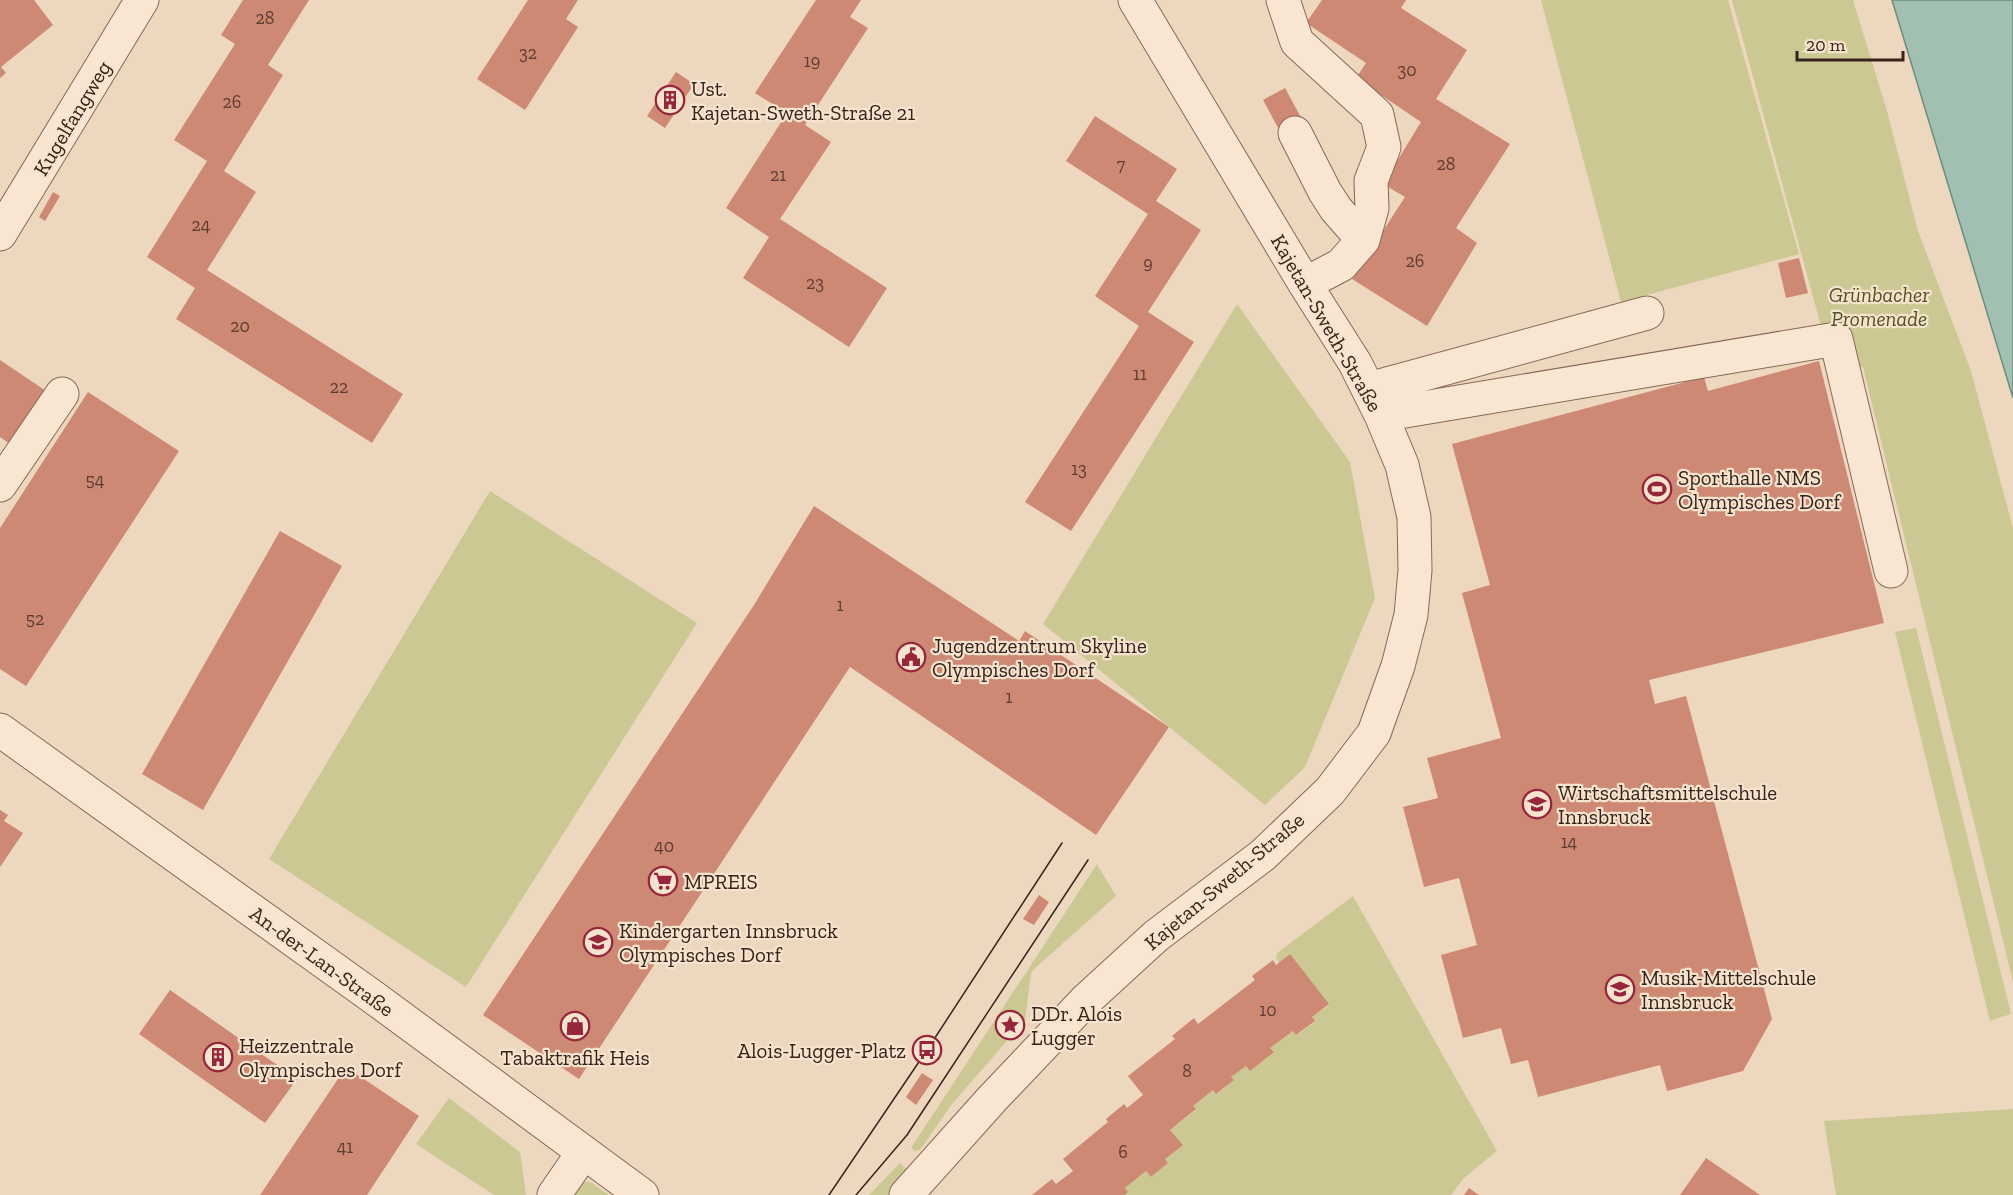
<svg xmlns="http://www.w3.org/2000/svg" width="2013" height="1195" viewBox="0 0 2013 1195" font-family="'Zilla Slab',serif">
	<rect width="100%" height="100%" fill="#eed7bf"/>
	<!-- green -->
	<path fill="#ccc893" d="M1541 0H1728L1799 254 1621 302Z
		M1732 0H1853L1887 111 1918 231 1971 371 2013 528V982L1863 367 1833 370Z
		M1237 304 1350 462 1375 598 1305 767 1265 805 1043 624Z
		M490 491 697 623 466 987 269 859Z
		M1916 628 2011 1014 1990 1021 1895 632Z
		M1097 864 1116 896 1033 970 1031 974 1025 1020 952 1104 920 1150 915 1151 911 1148Z
		M1353 896 1497 1151 1463 1179 1451 1195H1125L1128 1192 1125 1188 1146 1171 1151 1177 1168 1163 1165 1159 1182 1144 1170 1130 1196 1110 1193 1106 1213 1090 1217 1094 1234 1080 1231 1077 1246 1066 1250 1070 1273 1052 1270 1048 1293 1031 1297 1035 1315 1022 1312 1017 1329 1005 1279 963 1276 958 1277 953Z
		M449 1098 520 1152 526 1195H494L416 1144Z
		M2013 1109V1195H1836L1824 1121Z
		M900 1163 911 1173 888 1195H869Z
		M583 1181 592 1183 609 1195H569Z"/>
	<!-- water -->
	<path fill="#a2c0b2" stroke="#698d7e" stroke-width="1.5" d="M1892 0H2013V398Z"/>
	<!-- building -->
	<path fill="#cd8974" d="M0 0H34L53 25 1 67 6 73 0 78Z
		M243 0H309L268 65 283 75 224 171 256 192 207 270 403 394 372 443 176 319 195 288 147 257 207 161 174 140 235 44 221 35Z
		M528 0H578L566 19 578 27 525 110 477 79Z
		M816 0H861L850 17 868 28 805 125 831 142 780 219 887 288 849 347 743 278 769 237 726 208 787 113 755 93Z
		M1322 0H1406L1401 8 1467 50 1436 99 1510 144 1456 228 1477 243 1427 326 1352 279 1405 197 1383 184 1421 122 1356 78 1366 63 1306 23Z
		M676 72 694 84 665 128 647 116Z
		M1285 88 1304 123 1282 135 1263 100Z
		M1095 116 1177 169 1156 201 1201 230 1148 312 1194 342 1071 531 1025 502 1139 326 1095 296 1148 214 1066 161Z
		M53 192 60 196 45 221 39 217Z
		M1799 258 1808 293 1786 298 1778 263Z
		M0 360 46 391 10 444 0 437Z
		M1819 361 1884 623 1649 680 1655 704 1686 696 1772 1019 1743 1071 1667 1091 1660 1065 1538 1097 1528 1060 1511 1064 1501 1028 1463 1038 1441 955 1477 945 1459 878 1424 887 1403 807 1438 798 1427 758 1501 738 1462 593 1490 585 1452 444 1704 377 1708 391Z
		M88 392 179 451 26 686 0 669V528Z
		M814 506 1019 641 1025 631 1169 727 1096 835 850 667 579 1079 483 1015 754 605Z
		M280 531 342 566 203 810 142 774Z
		M0 810 8 815 4 821 23 833 0 867Z
		M1039 895 1049 902 1034 925 1023 919Z
		M1290 954 1329 1004 1312 1017 1315 1021 1296 1035 1293 1031 1270 1048 1274 1052 1250 1071 1246 1066 1231 1077 1234 1080 1216 1094 1213 1090 1193 1106 1196 1109 1170 1130 1183 1145 1165 1159 1168 1163 1151 1177 1146 1171 1125 1188 1128 1192 1125 1195H1032L1052 1179 1056 1184 1073 1171 1063 1159 1108 1122 1106 1119 1124 1104 1127 1108 1143 1095 1128 1076 1175 1039 1172 1036 1194 1018 1198 1024 1255 980 1252 976 1273 960 1276 965Z
		M170 990 297 1079 265 1123 139 1034Z
		M346 1067 419 1116 367 1195H260Z
		M922 1073 933 1080 916 1105 906 1097Z
		M1706 1158 1760 1195H1680Z
		M1469 1188 1479 1195H1464Z"/>
	<g fill="none" stroke-linecap="round" stroke-linejoin="round">
		<!-- minor casing -->
		<g stroke="#876857" stroke-width="35">
			<path id="minor" d="M1283 0 1297 42 1377 115 1384 147 1371 181 1372 208 1363 240 1341 265 1305 284
				M1295 133 1325 192 1336 209 1363 240
				M0 234 142 0
				M1369 389 1647 313
				M1381 415 1836 339 1891 571
				M0 485 62 394
				M0 730 373 997 642 1195
				M554 1195 583 1153
				M906 1195 992 1099 1085 1001 1156 936 1263 855 1330 791 1374 733 1398 666 1411 615 1415 570 1414 517 1402 465 1381 415 1355 363 1305 284 1135 0"/>
		</g>
		<!-- minor -->
		<use href="#minor" stroke="#f9e6d2" stroke-width="33"/>
		<!-- tram -->
		<path stroke="#36241c" stroke-width="1.5" d="M829 1195 927 1050 1062 843
			M856 1195 907 1135 1088 860"/>
	</g>
	<!-- icons -->
	<defs>
		<g id="building-ring" transform="scale(1.5)"><circle r="9.5" fill="#f6e3ce" stroke="#96263c" stroke-width="1.5"/><path d="M-4-6H4V6H1V3H-1V6H-4ZM-2.5-4.3h1.7v1.8h-1.7ZM.8-4.3h1.7v1.8H.8ZM-2.5-1h1.7V.8h-1.7ZM.8-1h1.7V.8H.8Z" fill="#96263c"/></g>
		<g id="stadium-ring" transform="scale(1.5)"><circle r="9.5" fill="#f6e3ce" stroke="#96263c" stroke-width="1.5"/><path d="M0-5a6.5 5 0 1 0 0 10a6.5 5 0 1 0 0-10ZM-3.5-1.8h7v3.6h-7Z" fill="#96263c"/></g>
		<g id="civic-ring" transform="scale(1.5)"><circle r="9.5" fill="#f6e3ce" stroke="#96263c" stroke-width="1.5"/><path d="M-.6-6.5H3V-4.5H.6V-3L4-1V1h2V6H-6V1h2V-1L-.6-3ZM-1.2 2.5V6h2.4V2.5Z" fill="#96263c"/></g>
		<g id="school-ring" transform="scale(1.5)"><circle r="9.5" fill="#f6e3ce" stroke="#96263c" stroke-width="1.5"/><path d="M0-5L7-2L0 1L-7-2ZM-4 1L0 2.5L4 1V4Q0 6-4 4Z" fill="#96263c"/></g>
		<g id="supermarket-ring" transform="scale(1.5)"><circle r="9.5" fill="#f6e3ce" stroke="#96263c" stroke-width="1.5"/><path d="M-6-5.5h2.5l.6 2H6L4.5 2H-2.5L-4.4-4H-6ZM-1.5 3.2a1.3 1.3 0 1 0 .1 0ZM3 3.2a1.3 1.3 0 1 0 .1 0Z" fill="#96263c"/></g>
		<g id="sight-ring" transform="scale(1.5)"><circle r="9.5" fill="#f6e3ce" stroke="#96263c" stroke-width="1.5"/><path d="M0-6L1.8-2.2L6-1.7L2.9 1.2L3.7 5.4L0 3.3L-3.7 5.4L-2.9 1.2L-6-1.7L-1.8-2.2Z" fill="#96263c"/></g>
		<g id="shop-ring" transform="scale(1.5)"><circle r="9.5" fill="#f6e3ce" stroke="#96263c" stroke-width="1.5"/><path d="M-5-2.5h2.3a2.7 3.5 0 0 1 5.4 0H5L5.5 6h-11ZM-1.5-2.5h3a1.5 2.3 0 0 0-3 0Z" fill="#96263c"/></g>
		<g id="bus-ring" transform="scale(1.5)"><circle r="9.5" fill="#f6e3ce" stroke="#96263c" stroke-width="1.5"/><path d="M-5-6H5V4H4V6H2V4H-2V6H-4V4H-5ZM-3.5-4V0h7V-4ZM-3.5 1.2v1.5H-2V1.2ZM2 1.2v1.5H3.5V1.2Z" fill="#96263c"/></g>
	</defs>
	<g fill-rule="evenodd">
		<use href="#building-ring" x="670" y="100"/>
		<use href="#stadium-ring" x="1657" y="489"/>
		<use href="#civic-ring" x="911" y="657"/>
		<use href="#school-ring" x="1537" y="804"/>
		<use href="#supermarket-ring" x="663" y="881"/>
		<use href="#school-ring" x="598" y="942"/>
		<use href="#school-ring" x="1620" y="989"/>
		<use href="#sight-ring" x="1010" y="1025"/>
		<use href="#shop-ring" x="575" y="1026"/>
		<use href="#bus-ring" x="927" y="1050"/>
		<use href="#building-ring" x="218" y="1057"/>
	</g>
	<g text-anchor="middle" dominant-baseline="central" stroke-width="4.5" stroke-linejoin="round" paint-order="stroke">
		<!-- number labels -->
		<g font-size="18" fill="#5c3d32">
			<text x="265" y="18">28</text>
			<text x="528" y="53">32</text>
			<text x="812" y="61">19</text>
			<text x="1407" y="70">30</text>
			<text x="232" y="102">26</text>
			<text x="1446" y="164">28</text>
			<text x="1121" y="165">7</text>
			<text x="778" y="175">21</text>
			<text x="201" y="225">24</text>
			<text x="1415" y="261">26</text>
			<text x="1148" y="263">9</text>
			<text x="815" y="283">23</text>
			<text x="240" y="326">20</text>
			<text x="1140" y="374">11</text>
			<text x="339" y="387">22</text>
			<text x="1079" y="469">13</text>
			<text x="95" y="480">54</text>
			<text x="840" y="605">1</text>
			<text x="35" y="619">52</text>
			<text x="1009" y="697">1</text>
			<text x="1569" y="842">14</text>
			<text x="664" y="846">40</text>
			<text x="1268" y="1010">10</text>
			<text x="1187" y="1071">8</text>
			<text x="345" y="1147">41</text>
			<text x="1123" y="1152">6</text>
		</g>
		<!-- poi labels -->
		<g font-size="21" fill="#36241c" stroke="#f6e3ce" text-anchor="start">
			<text x="691" y="88">Ust.<tspan x="691" dy="24">Kajetan-Sweth-Straße 21</tspan></text>
			<text x="1678" y="477">Sporthalle NMS<tspan x="1678" dy="24">Olympisches Dorf</tspan></text>
			<text x="932" y="645">Jugendzentrum Skyline<tspan x="932" dy="24">Olympisches Dorf</tspan></text>
			<text x="1558" y="792">Wirtschaftsmittelschule<tspan x="1558" dy="24">Innsbruck</tspan></text>
			<text x="684" y="881">MPREIS</text>
			<text x="619" y="930">Kindergarten Innsbruck<tspan x="619" dy="24">Olympisches Dorf</tspan></text>
			<text x="1641" y="977">Musik-Mittelschule<tspan x="1641" dy="24">Innsbruck</tspan></text>
			<text x="1031" y="1013">DDr. Alois<tspan x="1031" dy="24">Lugger</tspan></text>
			<text x="239" y="1045">Heizzentrale<tspan x="239" dy="24">Olympisches Dorf</tspan></text>
			<text x="906" y="1050" text-anchor="end">Alois-Lugger-Platz</text>
			<text x="575" y="1057" text-anchor="middle">Tabaktrafik Heis</text>
		</g>
		<!-- street labels -->
		<g font-size="21" fill="#36241c" stroke="#f6e3ce">
			<text transform="translate(72 118) rotate(-59)">Kugelfangweg</text>
			<text transform="translate(1327 323) rotate(60)">Kajetan-Sweth-Straße</text>
			<text transform="translate(1224 881) rotate(-40)">Kajetan-Sweth-Straße</text>
			<text transform="translate(322 961) rotate(36)">An-der-Lan-Straße</text>
		</g>
		<!-- park labels -->
		<g font-size="21" font-style="italic" fill="#4f5322" stroke="#f6e3ce">
			<text x="1879" y="294">Grünbacher<tspan x="1879" dy="24">Promenade</tspan></text>
		</g>
	</g>
	<!-- scale -->
	<path d="M1797 51v9h106v-9" fill="none" stroke="#36241c" stroke-width="3"/>
	<text x="1806" y="51" font-size="18" fill="#36241c" stroke="#f6e3ce" stroke-width="4.5" paint-order="stroke">20 m</text>
</svg>
